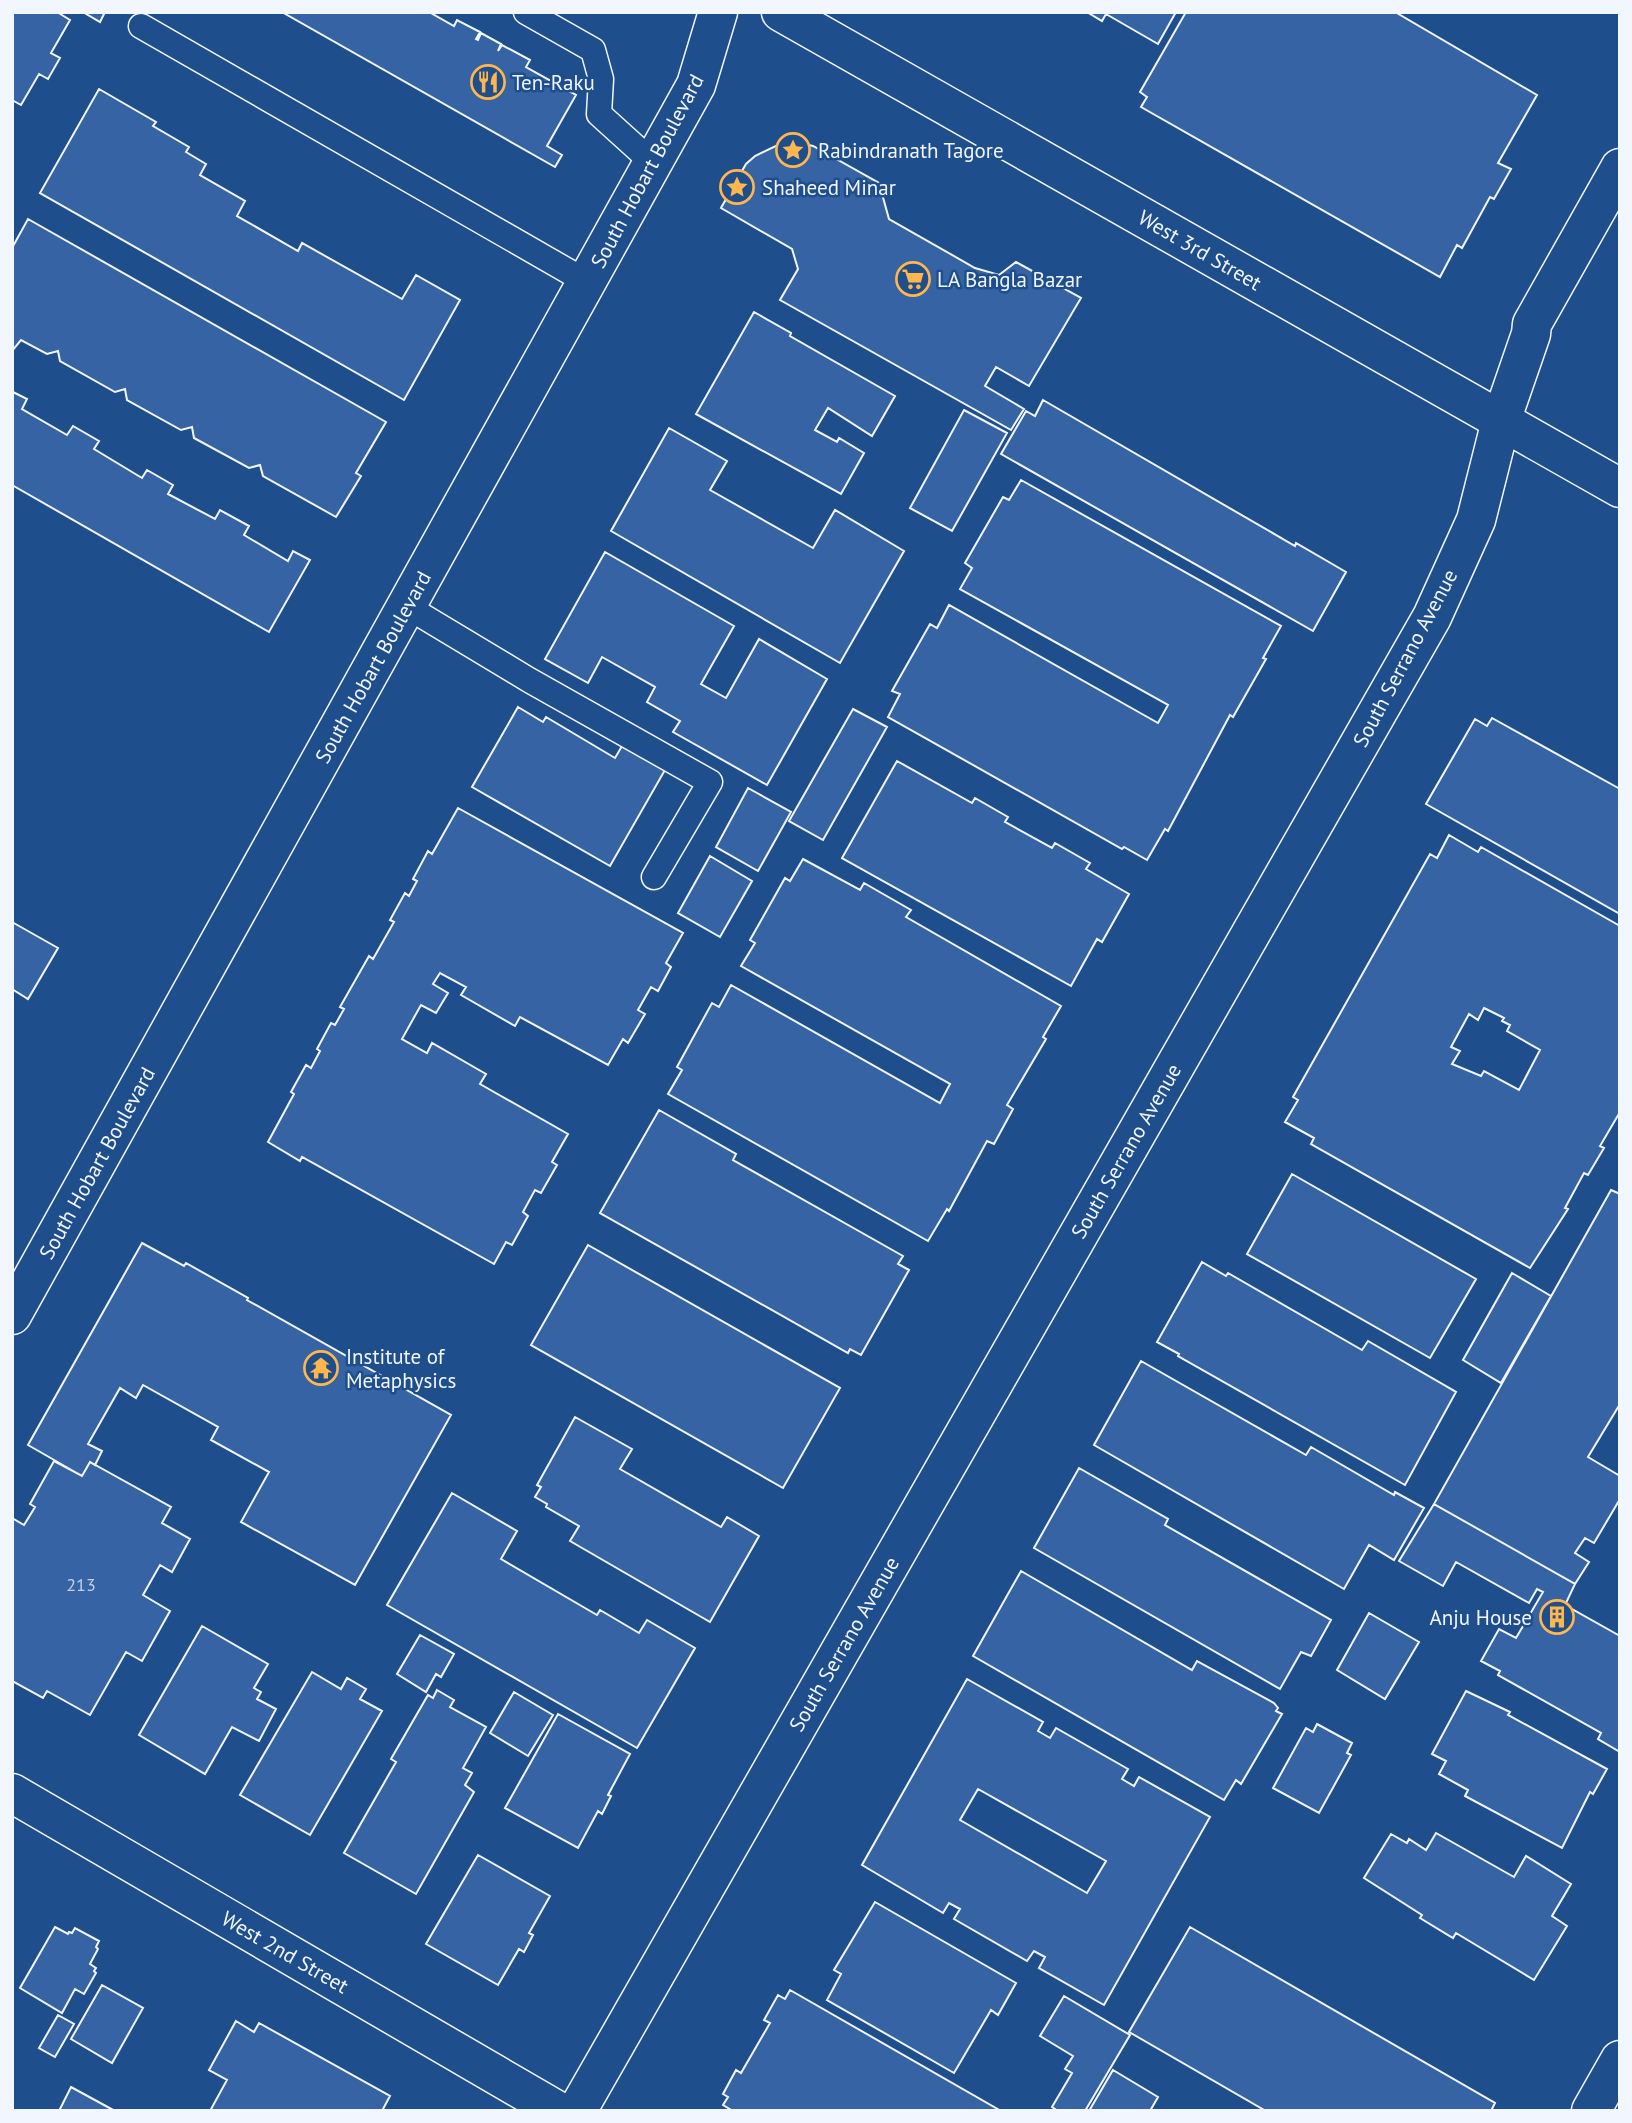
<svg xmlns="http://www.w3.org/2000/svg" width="1632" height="2123" viewBox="0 0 1632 2123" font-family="'PT Sans',sans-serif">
	<rect width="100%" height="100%" fill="#1f4e8c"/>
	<!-- building -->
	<path fill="#3563a3" stroke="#f2f6ff" stroke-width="2" fill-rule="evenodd" d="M12 12H57L70 20 51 53 60 58 48 79 39 74 21 105 12 100Z
		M83 12H105L100 22Z
		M282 12H429L454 26 457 20 480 32 476 39 478 40 481 33 501 44 498 51 502 45 530 60 526 67 576 95 547 146 562 155 555 167Z
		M1087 12H1176L1158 44 1106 14 1102 21Z
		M1186 12H1395L1537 95 1498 163 1511 169 1494 199 1490 197 1462 248 1457 245 1440 277 1141 107 1147 97 1140 92Z
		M99 89 156 122 153 126 189 147 186 152 206 164 200 175 245 201 237 216 298 251 302 243 402 299 416 275 460 300 404 400 40 193Z
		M782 143H800L813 146 879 183 889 219 975 268 999 275 1016 262 1081 298 1029 386 996 367 985 386 1024 409 1011 430 780 300 798 269 792 249 721 208 746 164 755 156Z
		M28 219 386 422 356 473 361 476 336 517 263 476 260 465 249 468 194 438 192 427 181 430 127 400 125 389 115 392 60 361 58 351 47 354 21 340 12 351V248Z
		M754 312 791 333 790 336 895 396 872 436 828 408 815 430 837 442 839 438 864 453 841 494 696 414Z
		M13 392 27 399 22 409 67 435 73 426 99 441 94 449 142 478 147 470 173 485 168 494 215 519 220 510 249 526 244 535 288 561 293 551 310 560 269 632 12 485Z
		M1043 400 1295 546 1296 543 1346 572 1313 631 1001 454 1026 411 1035 416Z
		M964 410 1007 433 952 531 910 508Z
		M669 428 727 461 710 490 813 548 835 510 904 551 840 663 611 531Z
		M1021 480 1281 626 1263 658 1266 659 1233 717 1230 715 1168 831 1165 829 1147 860 1124 847 1122 849 888 717 900 694 892 691 930 624 937 628 949 605 1158 723 1168 705 960 589 972 568 965 563 1003 497 1009 500Z
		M605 552 734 626 701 684 726 698 759 639 827 679 767 785 673 732 680 721 647 702 655 687 602 657 588 683 545 659Z
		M518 707 543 722 546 717 615 758 622 746 665 770 610 866 472 787Z
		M853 709 887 727 823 840 789 821Z
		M1492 718 1620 789V914L1426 804 1475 719 1487 726Z
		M897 761 972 803 975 798 1008 817 1005 822 1052 848 1055 843 1090 863 1086 869 1129 894 1102 942 1097 939 1071 986 842 858Z
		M748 788 791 812 758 871 716 847Z
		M458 808 683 933 666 963 671 967 658 991 651 987 638 1010 645 1014 628 1043 623 1039 608 1065 520 1017 515 1026 461 995 466 987 440 973 433 984 448 993 436 1013 421 1005 402 1039 427 1053 432 1043 486 1074 480 1084 568 1134 552 1162 557 1165 541 1193 535 1190 523 1212 528 1216 512 1245 506 1242 494 1264 302 1157 300 1161 268 1142 294 1094 291 1092 306 1065 311 1068 320 1051 317 1049 331 1023 335 1025 344 1009 340 1007 369 956 373 959 394 922 390 920 405 893 409 896 417 881 413 879 428 851 432 854Z
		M1449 835 1478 852 1481 847 1620 926V1112L1600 1146 1604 1148 1588 1175 1584 1173 1565 1208 1568 1209 1530 1268 1311 1144 1314 1138 1285 1122 1298 1100 1293 1097 1430 854 1437 858ZM1484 1008 1504 1018 1502 1021 1510 1025 1507 1031 1540 1050 1519 1090 1484 1071 1481 1076 1452 1064 1460 1051 1451 1047 1469 1014 1478 1020Z
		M710 856 752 881 720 937 678 913Z
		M803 859 860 890 864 883 911 910 906 917 1061 1006 1043 1037 1046 1039 1007 1105 1013 1109 994 1144 987 1141 949 1211 947 1209 928 1241 668 1094 682 1070 677 1067 712 1003 719 1007 731 985 940 1103 950 1084 741 966 755 943 750 940 785 878 790 881Z
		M12 922 58 948 28 999 12 989Z
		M659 1110 736 1154 733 1160 903 1256 898 1264 909 1270 861 1355 850 1349 848 1353 600 1213Z
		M1292 1174 1476 1279 1430 1358 1247 1254Z
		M1611 1190 1620 1194V1404L1588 1457 1620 1476V1499L1594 1543 1585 1538 1575 1553 1589 1562 1575 1584 1434 1504Z
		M142 1243 184 1266 186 1263 248 1298 247 1300 451 1415 355 1585 241 1522 269 1472 211 1440 218 1427 143 1385 136 1398 120 1388 88 1444 102 1451 95 1465 90 1462 82 1476 28 1445Z
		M588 1245 840 1388 783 1488 531 1345Z
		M1202 1262 1226 1276 1228 1273 1362 1350 1368 1341 1456 1392 1405 1485 1178 1356 1179 1354 1157 1342Z
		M1512 1273 1551 1296 1501 1383 1463 1360Z
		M1141 1361 1306 1455 1311 1447 1394 1495 1395 1492 1424 1508 1394 1560 1369 1545 1344 1589 1094 1445Z
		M575 1417 632 1449 620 1469 721 1527 727 1517 759 1536 710 1622 570 1541 579 1526 546 1507 547 1504 535 1497 541 1487 537 1485Z
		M54 1461 82 1476 90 1462 171 1507 162 1523 190 1539 172 1572 160 1565 143 1595 170 1611 142 1661 126 1652 90 1715 47 1691 43 1698 12 1681V1518L24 1525 35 1507 30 1504Z
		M1079 1468 1168 1519 1165 1525 1331 1620 1311 1656 1301 1652 1280 1689 1034 1548Z
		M452 1493 517 1531 501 1559 597 1615 600 1610 639 1633 647 1620 695 1648 637 1748 387 1605Z
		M1434 1504 1575 1584 1565 1605 1620 1636V1752L1598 1739 1601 1733 1498 1675 1500 1671 1481 1661 1499 1629 1516 1638 1543 1592 1537 1589 1529 1603 1456 1562 1443 1586 1399 1561Z
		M1021 1571 1192 1670 1197 1661 1274 1703 1278 1708 1276 1711 1282 1714 1241 1784 1236 1780 1224 1800 973 1656Z
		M1369 1613 1419 1642 1385 1699 1337 1670Z
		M202 1626 268 1664 254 1688 261 1692 257 1699 276 1709 259 1741 232 1727 205 1774 139 1735Z
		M420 1635 454 1654 441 1677 436 1674 426 1692 397 1674Z
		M312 1672 341 1689 347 1678 366 1689 360 1699 382 1711 310 1835 240 1795Z
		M967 1679 1043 1722 1038 1731 1050 1738 1056 1728 1128 1769 1122 1779 1134 1786 1139 1777 1210 1817 1104 2005 1039 1968 1045 1957 1034 1951 1027 1961 954 1919 960 1909 949 1903 943 1913 862 1865ZM978 1789 1106 1861 1087 1893 960 1820Z
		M437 1690 454 1700 450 1707 486 1727 463 1768 472 1773 465 1785 474 1792 416 1894 344 1853 396 1762 391 1759 428 1695 433 1698Z
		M1466 1691 1510 1712 1508 1715 1607 1769 1593 1794 1590 1792 1562 1848 1465 1796 1468 1790 1439 1774 1446 1761 1432 1754Z
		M514 1692 553 1715 528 1756 490 1733Z
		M558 1714 630 1754 608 1795 611 1796 602 1814 598 1811 578 1848 505 1808Z
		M1317 1724 1352 1743 1347 1753 1351 1755 1319 1813 1273 1788 1306 1728 1313 1732Z
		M1436 1833 1514 1877 1526 1856 1571 1884 1552 1916 1567 1926 1534 1980 1456 1933 1453 1938 1420 1918 1422 1915 1364 1878 1391 1834 1407 1843 1409 1839 1426 1850Z
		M478 1855 550 1896 529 1933 533 1935 524 1952 519 1949 498 1985 426 1944Z
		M875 1902 1016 1983 998 2015 991 2010 954 2073 827 2000 841 1974 834 1970Z
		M55 1927 68 1934 69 1932 72 1933 75 1928 99 1941 96 1947 98 1949 90 1964 96 1968 94 1971 96 1973 84 1994 75 1989 62 2013 20 1988Z
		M1190 1927 1495 2103 1491 2111H1266L1129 2032Z
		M102 1985 143 2008 112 2063 71 2039Z
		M790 1990 1001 2111H733L723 2105 728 2097 723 2094 736 2070 741 2073 770 2023 764 2020 778 1995 785 1999Z
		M1064 1996 1130 2035 1085 2111H1058L1052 2107 1072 2073 1065 2069 1073 2056 1040 2036Z
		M58 2015 74 2024 55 2057 39 2048Z
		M236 2021 254 2032 259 2023 390 2096 382 2111H210L227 2080 209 2070Z
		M1113 2070 1158 2097 1150 2111H1089Z
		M71 2087 115 2111H59Z"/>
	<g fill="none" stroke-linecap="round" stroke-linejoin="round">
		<!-- lane casing -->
		<g stroke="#f2f6ff" stroke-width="27">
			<path id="lane" d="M526 12 593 50 601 79 599 114 652 162
				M141 26 587 282
				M406 606 529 680 710 782 654 877"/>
		</g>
		<!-- street casing -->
		<g stroke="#f2f6ff" stroke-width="41">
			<path id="street" d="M12 1315 696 85 718 12
				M577 2111 1432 617 1476 520 1501 421 1531 334 1532 324 1620 168
				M1591 2111 1620 2060"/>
		</g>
		<!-- secondary casing -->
		<g stroke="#f2f6ff" stroke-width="41">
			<path id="secondary" d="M781 12 1620 488
				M12 1793 558 2111"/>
		</g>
		<!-- lane -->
		<use href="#lane" stroke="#1f4e8c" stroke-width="24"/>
		<!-- street -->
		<use href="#street" stroke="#1f4e8c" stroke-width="38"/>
		<!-- secondary -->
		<use href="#secondary" stroke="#1f4e8c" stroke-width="38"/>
	</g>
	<!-- icons -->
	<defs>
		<g id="restaurant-ring" transform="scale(1.75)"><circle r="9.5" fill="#1f4e8c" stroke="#ffb74d" stroke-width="1.5"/><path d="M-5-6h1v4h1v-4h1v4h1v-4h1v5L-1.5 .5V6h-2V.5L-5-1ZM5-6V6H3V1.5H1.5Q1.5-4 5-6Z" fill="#ffb74d"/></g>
		<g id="sight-ring" transform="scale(1.75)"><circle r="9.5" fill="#1f4e8c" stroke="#ffb74d" stroke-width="1.5"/><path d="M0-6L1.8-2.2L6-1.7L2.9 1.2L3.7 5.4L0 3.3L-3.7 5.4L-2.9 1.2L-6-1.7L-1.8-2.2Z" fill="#ffb74d"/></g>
		<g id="supermarket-ring" transform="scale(1.75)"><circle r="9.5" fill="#1f4e8c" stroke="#ffb74d" stroke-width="1.5"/><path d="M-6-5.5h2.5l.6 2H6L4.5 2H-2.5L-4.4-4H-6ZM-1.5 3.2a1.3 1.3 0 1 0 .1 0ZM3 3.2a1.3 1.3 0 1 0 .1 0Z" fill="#ffb74d"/></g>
		<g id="temple-ring" transform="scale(1.75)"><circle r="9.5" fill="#1f4e8c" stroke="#ffb74d" stroke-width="1.5"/><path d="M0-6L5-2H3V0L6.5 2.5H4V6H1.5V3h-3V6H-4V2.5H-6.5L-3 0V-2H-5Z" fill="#ffb74d"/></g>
		<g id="building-ring" transform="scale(1.75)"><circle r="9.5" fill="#1f4e8c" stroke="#ffb74d" stroke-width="1.5"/><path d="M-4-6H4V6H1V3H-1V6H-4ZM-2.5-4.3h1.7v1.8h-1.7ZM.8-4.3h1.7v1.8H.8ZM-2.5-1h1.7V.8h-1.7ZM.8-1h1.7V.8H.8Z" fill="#ffb74d"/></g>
	</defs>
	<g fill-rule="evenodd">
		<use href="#restaurant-ring" x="488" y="82"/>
		<use href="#sight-ring" x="793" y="150"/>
		<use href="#sight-ring" x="737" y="187"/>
		<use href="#supermarket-ring" x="913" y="279"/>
		<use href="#temple-ring" x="321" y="1368"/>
		<use href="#building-ring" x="1557" y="1617"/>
	</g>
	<g text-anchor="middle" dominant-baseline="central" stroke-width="5" stroke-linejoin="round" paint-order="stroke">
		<!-- number labels -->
		<g font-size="18" fill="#c3d1e8">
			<text x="81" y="1584">213</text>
		</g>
		<!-- poi labels -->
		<g font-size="21" fill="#f2f6ff" stroke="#1f4e8c" text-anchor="start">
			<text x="512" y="82">Ten-Raku</text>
			<text x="818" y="150">Rabindranath Tagore</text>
			<text x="762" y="187">Shaheed Minar</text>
			<text x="937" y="279">LA Bangla Bazar</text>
			<text x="346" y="1356">Institute of<tspan x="346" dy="24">Metaphysics</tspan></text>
			<text x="1532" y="1617" text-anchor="end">Anju House</text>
		</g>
		<!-- street labels -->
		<g font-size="21" fill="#f2f6ff" stroke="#1f4e8c">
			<text transform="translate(647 171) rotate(-62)">South Hobart Boulevard</text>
			<text transform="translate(1200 250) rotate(30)">West 3rd Street</text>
			<text transform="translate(1405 658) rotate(-62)">South Serrano Avenue</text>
			<text transform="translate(373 667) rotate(-61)">South Hobart Boulevard</text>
			<text transform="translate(1126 1151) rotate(-60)">South Serrano Avenue</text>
			<text transform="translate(97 1163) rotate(-61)">South Hobart Boulevard</text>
			<text transform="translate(844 1644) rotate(-60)">South Serrano Avenue</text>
			<text transform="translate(285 1952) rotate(30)">West 2nd Street</text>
		</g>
	</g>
	<!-- border -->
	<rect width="1632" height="2123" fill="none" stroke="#f2f6ff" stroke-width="28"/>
</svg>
